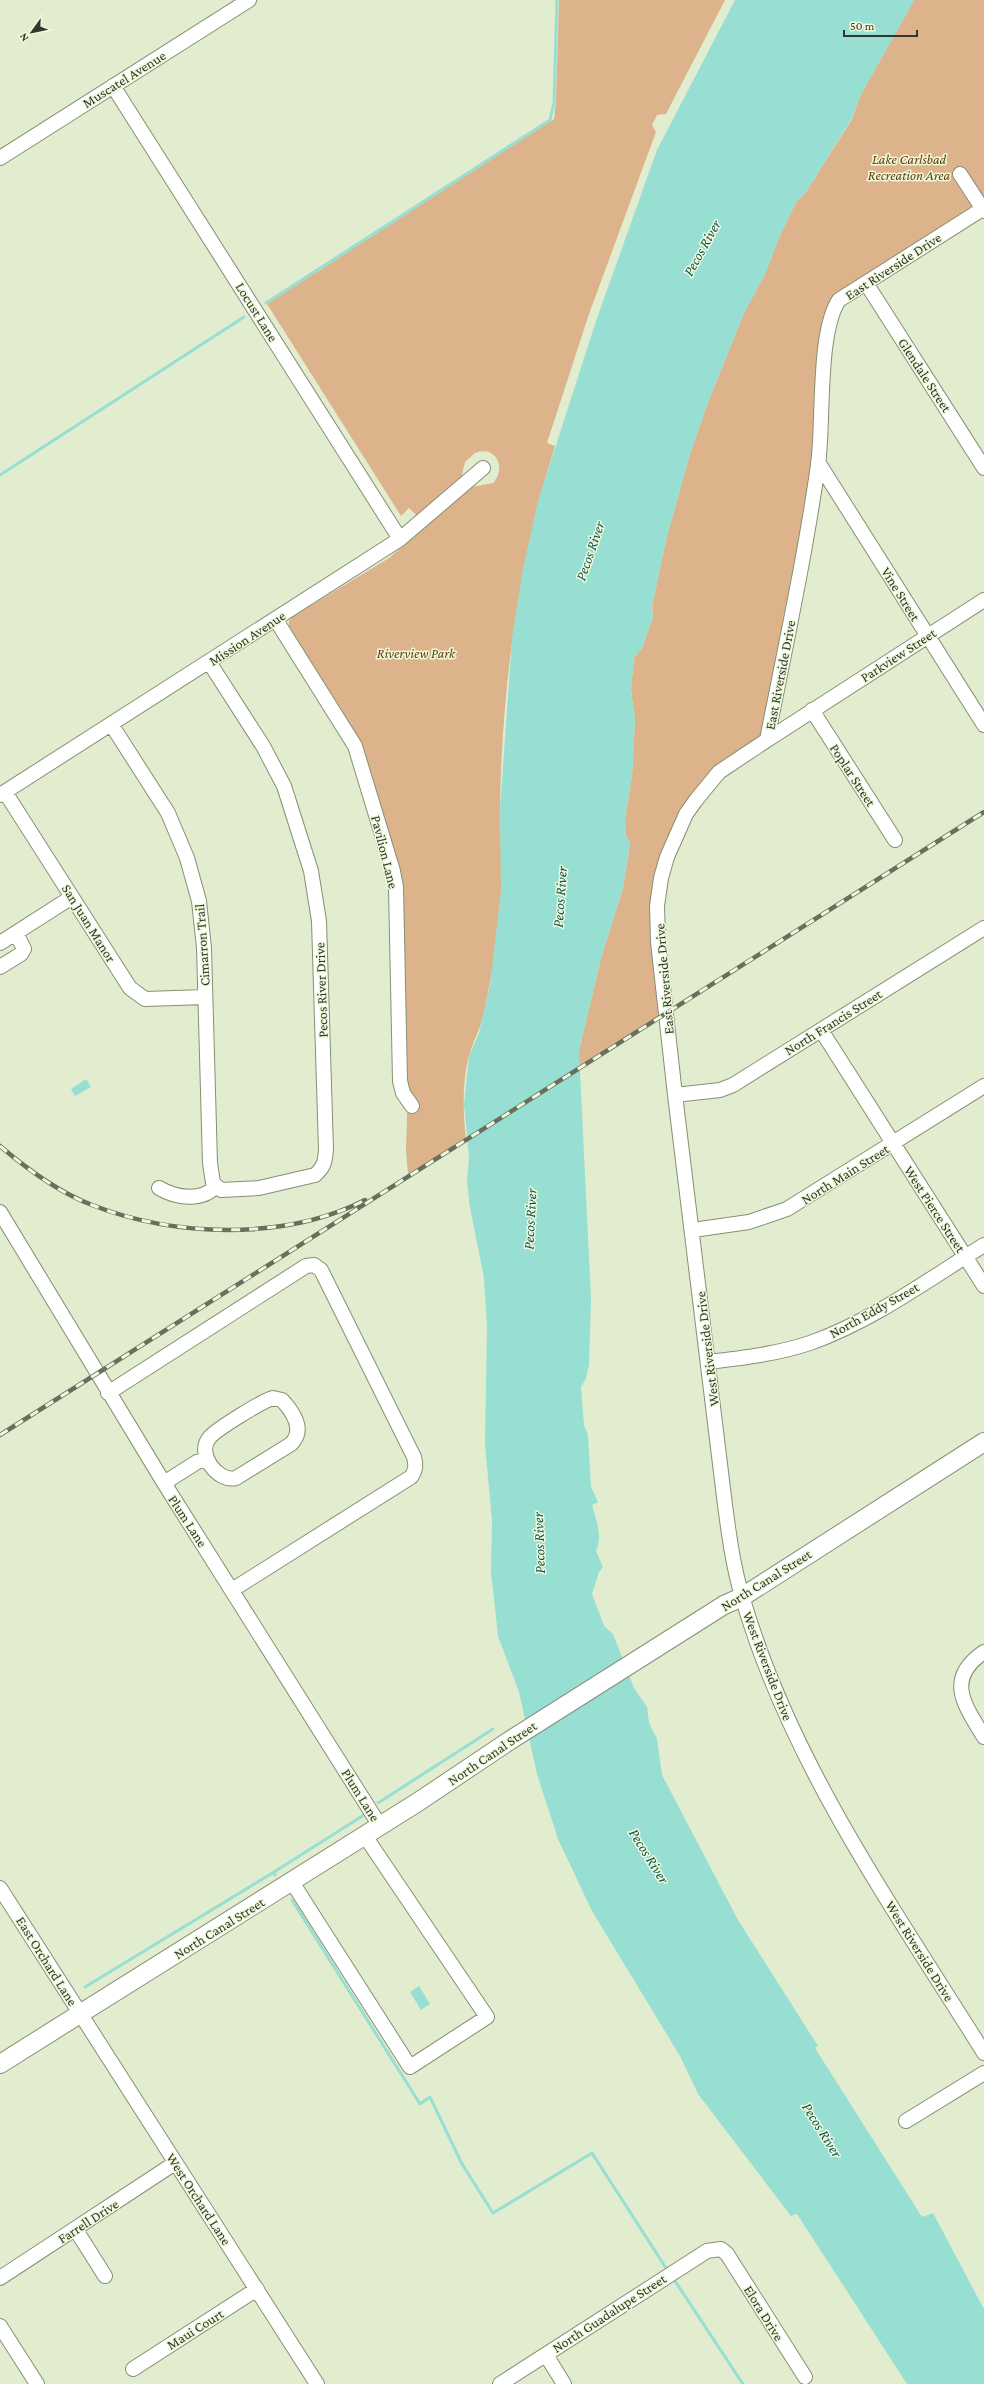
<svg xmlns="http://www.w3.org/2000/svg" width="984" height="2384" viewBox="0 0 984 2384" font-family="'Crimson Pro',serif">
	<rect width="100%" height="100%" fill="#e2edd0"/>
	<!-- green -->
	<path fill="#ddb38c" d="M559 0H725L666 114 657 115 652 125 656 132 589 314 547 443 555 446C518 563 502 686 500 809 499 837 504 865 501 893 497 933 493 974 484 1012 481 1028 473 1041 469 1056 462 1080 463 1115 466 1140L408 1174 406 1151 408 1082 402 897 361 744 289 628V621L292 617 389 558 472 487 493 483C507 468 496 445 475 453L465 462 461 479 417 516 409 508 401 516 267 304 554 119 556 101Z
		M914 0H984V208L835 306 818 462 767 740 709 783 661 878 666 1014 579 1070V1051L601 958 623 888 630 843 626 836 625 818 632 775 635 720 631 690 634 658 642 648 653 617 652 606 666 540 689 457 708 402 744 313 765 274 778 240 796 202 806 192 852 119 860 96Z"/>
	<!-- water -->
	<path fill="#97ded3" d="M735 0H914L860 96 852 118 806 192 796 202 778 240 765 274 744 313 708 402 689 457 666 540 652 606 653 617 642 648 634 658 631 690 635 720 632 775 625 818 626 836 630 842 623 888 601 958 579 1051 591 1298 589 1365 586 1378 581 1387 584 1425 588 1435 591 1487 598 1502 592 1505C596 1520 603 1536 596 1551L603 1567 599 1572 592 1594 604 1626 613 1634 634 1688 647 1707 649 1723 657 1739 662 1775 738 1920 818 2046 815 2048 922 2217 933 2213 977 2296 984 2309V2384H907L797 2214 791 2216 698 2094 680 2056 592 1911 558 1839 537 1774 519 1692 498 1636 491 1572 492 1521 485 1444 487 1326 484 1278 470 1208 467 1182 469 1158 464 1104 469 1056 479 1033 490 985 501 891 500 809 512 639 522 574 538 501 596 321 657 150Z
		M86 1079 91 1087 75 1096 71 1089Z
		M419 1986 430 2004 421 2010 410 1992Z"/>
	<g fill="none" stroke-linecap="round" stroke-linejoin="round">
		<!-- stream -->
		<path stroke="#97ded3" stroke-width="3" d="M266 303 550 120 554 103 557 0
			M0 475 244 317
			M378 1803 493 1729
			M275 1875 274 1872 364 1815
			M292 1900 420 2104 430 2097 462 2164 493 2213 592 2153 666 2268
			M85 1987 274 1872
			M673 2278 743 2384"/>
		<!-- minor casing -->
		<g stroke="#858f75" stroke-width="16">
			<path id="minor" d="M113 86 400 539
				M0 158 249 0
				M960 174 984 211
				M984 208 839 300C817 333 824 423 818 465 805 557 785 648 767 740L719 772 696 800 686 814 667 857 661 878 657 906 658 942 675 1095 725 1505C729 1535 733 1566 742 1596 790 1763 893 1907 984 2053
				M866 283 984 468
				M818 462 984 725
				M276 620 355 746 393 871 396 887 400 1081 403 1093 412 1106
				M812 710 895 840
				M111 724 168 813 187 858 199 901 204 948 210 1163 213 1183 221 1190 259 1188 315 1175C324 1167 325 1162 326 1150L319 921 311 871 284 786 263 746 209 662
				M767 740 984 600
				M5 792 130 988 145 999 205 997
				M0 795 400 539 483 468
				M0 943 72 897
				M0 967 21 954 24 949 16 933
				M821 1030 984 1286
				M675 1095 720 1090 733 1085 984 928
				M159 1188C176 1198 202 1202 216 1186
				M0 1212 164 1483 380 1826
				M693 1230 749 1222 787 1209 984 1086
				M708 1362C743 1358 777 1354 810 1343 872 1321 928 1280 984 1245
				M108 1393 306 1266 314 1265 321 1270 414 1457C416 1465 416 1470 411 1477L232 1590
				M273 1398 282 1400C294 1413 305 1430 291 1444L236 1478C218 1483 195 1453 210 1437 217 1429 262 1401 273 1398Z
				M164 1483 197 1462 207 1459
				M984 1652C944 1679 965 1706 984 1737
				M292 1882 410 2067 487 2017 365 1836
				M0 1888 317 2384
				M906 2121 984 2073
				M76 2230 105 2276
				M0 2278 175 2163
				M0 2326 37 2384
				M546 2355 564 2384
				M133 2369 257 2289
				M500 2384 707 2251 721 2249 727 2254 805 2377"/>
		</g>
		<!-- major casing -->
		<g stroke="#858f75" stroke-width="20">
			<path id="major" d="M0 2064 418 1802 509 1741 724 1605 742 1597 984 1442"/>
		</g>
		<!-- minor -->
		<use href="#minor" stroke="#fff" stroke-width="14"/>
		<!-- major -->
		<use href="#major" stroke="#fff" stroke-width="18"/>
		<!-- rail casing -->
		<g stroke="#696f5e" stroke-width="4.5">
			<path id="rail" d="M0 1146C27 1169 58 1192 92 1205 174 1237 285 1241 365 1200
				M0 1435 984 812"/>
		</g>
		<!-- rail -->
		<use href="#rail" stroke="#effadd" stroke-width="3" stroke-dasharray="9" stroke-linecap="butt"/>
	</g>
	<g text-anchor="middle" dominant-baseline="central" stroke-width="3" stroke-linejoin="round" paint-order="stroke">
		<!-- street labels -->
		<g font-size="14" fill="#32362b" stroke="#effadd">
			<text transform="translate(124 79) rotate(-32)">Muscatel Avenue</text>
			<text transform="translate(893 266) rotate(-33)">East Riverside Drive</text>
			<text transform="translate(257 312) rotate(58)">Locust Lane</text>
			<text transform="translate(925 375) rotate(57)">Glendale Street</text>
			<text transform="translate(901 594) rotate(58)">Vine Street</text>
			<text transform="translate(247 638) rotate(-33)">Mission Avenue</text>
			<text transform="translate(898 655) rotate(-33)">Parkview Street</text>
			<text transform="translate(780 675) rotate(-79)">East Riverside Drive</text>
			<text transform="translate(853 775) rotate(57)">Poplar Street</text>
			<text transform="translate(385 852) rotate(76)">Pavilion Lane</text>
			<text transform="translate(89 923) rotate(58)">San Juan Manor</text>
			<text transform="translate(202 945) rotate(-94)">Cimarron Trail</text>
			<text transform="translate(664 979) rotate(-95)">East Riverside Drive</text>
			<text transform="translate(321 990) rotate(-92)">Pecos River Drive</text>
			<text transform="translate(833 1022) rotate(-32)">North Francis Street</text>
			<text transform="translate(845 1174) rotate(-32)">North Main Street</text>
			<text transform="translate(935 1209) rotate(57)">West Pierce Street</text>
			<text transform="translate(874 1310) rotate(-29)">North Eddy Street</text>
			<text transform="translate(707 1349) rotate(-97)">West Riverside Drive</text>
			<text transform="translate(188 1521) rotate(57)">Plum Lane</text>
			<text transform="translate(766 1580) rotate(-32)">North Canal Street</text>
			<text transform="translate(768 1666) rotate(69)">West Riverside Drive</text>
			<text transform="translate(492 1753) rotate(-34)">North Canal Street</text>
			<text transform="translate(361 1795) rotate(58)">Plum Lane</text>
			<text transform="translate(219 1928) rotate(-32)">North Canal Street</text>
			<text transform="translate(920 1951) rotate(58)">West Riverside Drive</text>
			<text transform="translate(47 1961) rotate(58)">East Orchard Lane</text>
			<text transform="translate(199 2199) rotate(57)">West Orchard Lane</text>
			<text transform="translate(88 2221) rotate(-33)">Farrell Drive</text>
			<text transform="translate(609 2313) rotate(-33)">North Guadalupe Street</text>
			<text transform="translate(764 2313) rotate(58)">Elora Drive</text>
			<text transform="translate(195 2329) rotate(-32)">Maui Court</text>
		</g>
		<!-- park labels -->
		<g font-size="14" font-style="italic" fill="#643b0a" stroke="#effadd">
			<text x="909" y="159">Lake Carlsbad<tspan x="909" dy="16">Recreation Area</tspan></text>
			<text x="416" y="653">Riverview Park</text>
		</g>
		<!-- water labels -->
		<g font-size="15" font-style="italic" fill="#16534c" stroke="#effadd">
			<text transform="translate(702 248) rotate(-61)">Pecos River</text>
			<text transform="translate(590 551) rotate(-71)">Pecos River</text>
			<text transform="translate(560 897) rotate(-86)">Pecos River</text>
			<text transform="translate(530 1219) rotate(-87)">Pecos River</text>
			<text transform="translate(539 1543) rotate(-92)">Pecos River</text>
			<text transform="translate(649 1856) rotate(58)">Pecos River</text>
			<text transform="translate(822 2130) rotate(58)">Pecos River</text>
		</g>
	</g>
	<!-- north arrow -->
	<g transform="translate(32 32) rotate(237)" stroke="#effadd" stroke-width="3" paint-order="stroke">
	<path d="M0-3L7 15L0 10L-7 15Z" fill="#32362b"/>
	<text y="-6" font-size="11" font-weight="bold" text-anchor="middle" fill="#32362b">N</text>
	</g>
	<!-- scale -->
	<path d="M844 30v6h73v-6" fill="none" stroke="#32362b" stroke-width="2"/>
	<text x="850" y="30" font-size="12" fill="#32362b" stroke="#effadd" stroke-width="3" paint-order="stroke">50 m</text>
</svg>
